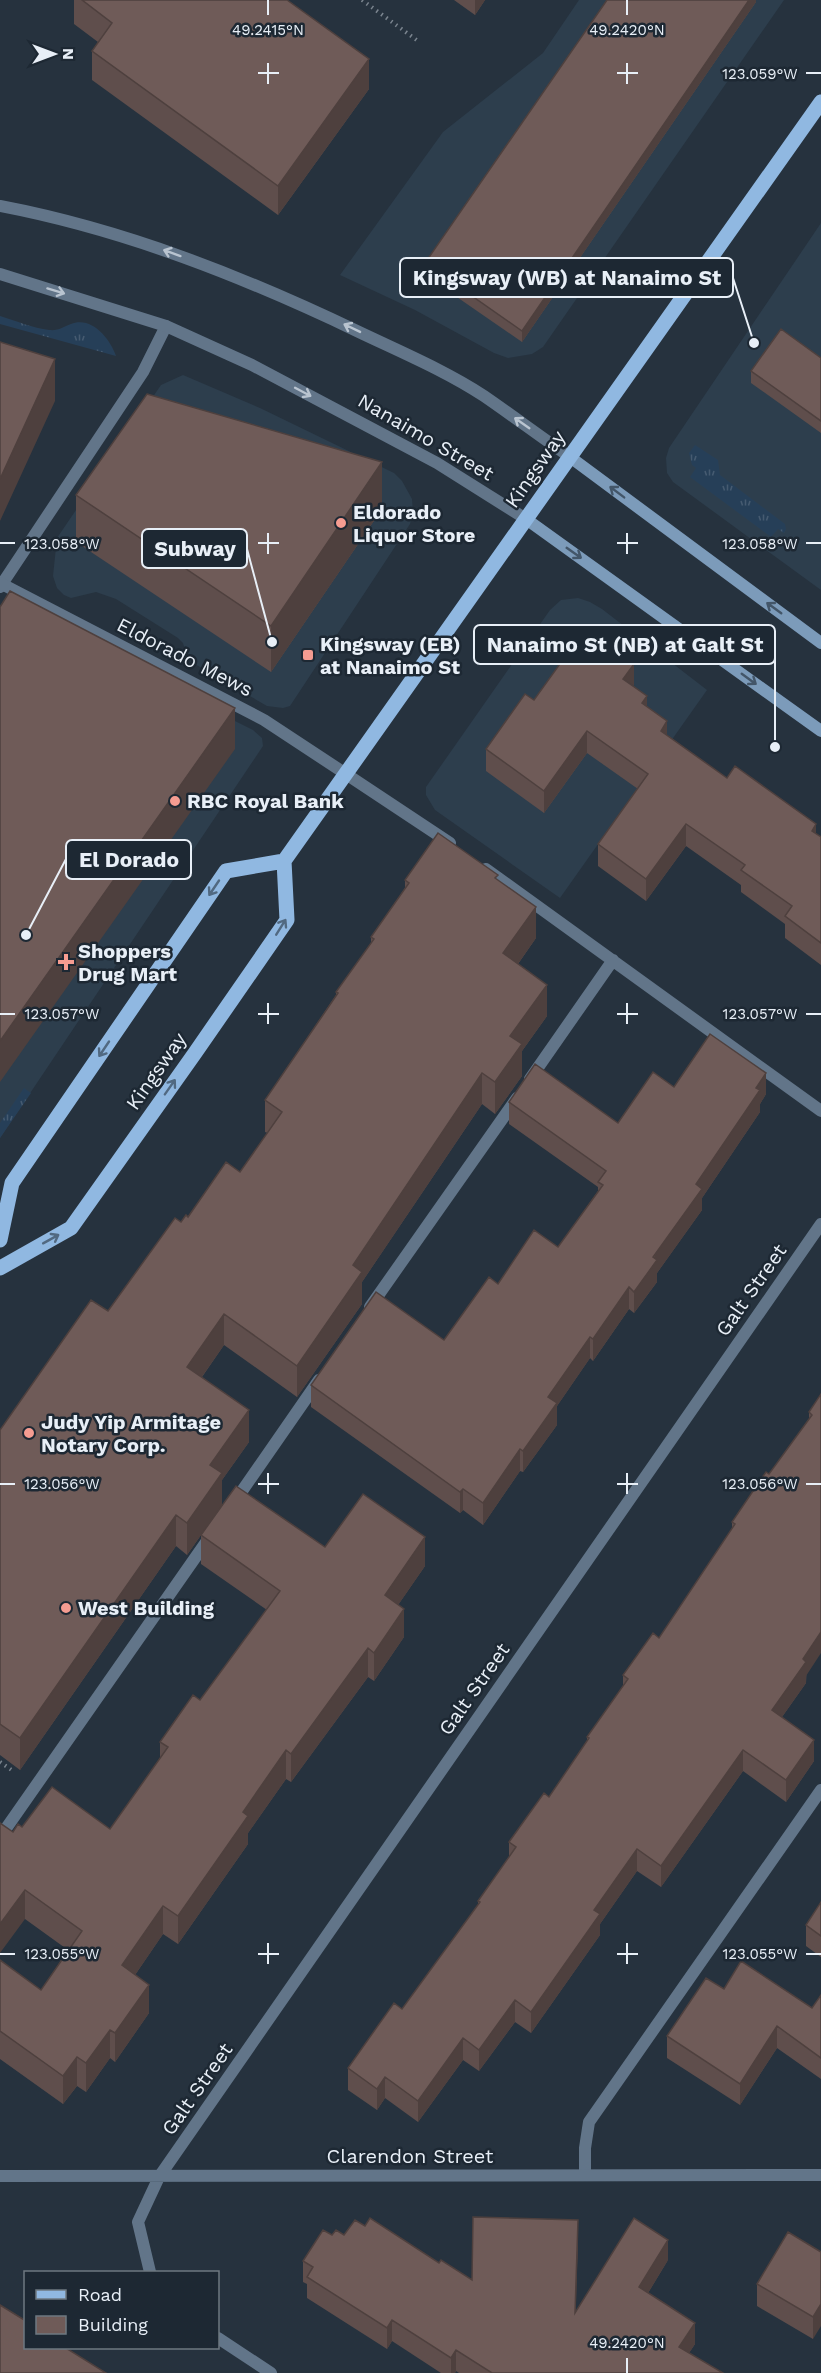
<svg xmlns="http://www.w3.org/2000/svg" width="821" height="2373" viewBox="0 0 821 2373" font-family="'Work Sans',sans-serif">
	<defs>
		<pattern id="grass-tufts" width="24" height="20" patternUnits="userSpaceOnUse" patternTransform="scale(1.5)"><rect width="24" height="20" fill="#263f58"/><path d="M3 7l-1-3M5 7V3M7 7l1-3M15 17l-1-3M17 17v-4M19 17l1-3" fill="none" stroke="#465b71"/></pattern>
	</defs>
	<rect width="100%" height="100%" fill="#26323e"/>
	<!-- built -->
	<path fill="#2d3e4d" d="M579 0H784L543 347 532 354 508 358 494 353 415 310 340 275 443 132 543 53Z
		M821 223V590L673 482 667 473 666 458 669 448Z
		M183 375 260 408 394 473 402 481 412 499 413 513 410 524 290 706 283 708 267 706 188 660 183 643 178 638 116 599 96 592 71 598 64 595 57 588 53 576 57 538 161 385Z
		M578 598 590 602 602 609 707 690 560 898 435 810 426 795V787L550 610 561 600Z
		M33 620 253 730 262 738 263 746 0 1138V622Z"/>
	<!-- grass -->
	<path fill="url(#grass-tufts)" d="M0 316C16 321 33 328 49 330 59 331 63 327 71 324 92 316 110 339 116 356L0 324Z
		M695 445 718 460 720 475 785 524 786 529 784 533 778 529 771 537 690 477 696 468 692 465 689 453Z
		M24 1088 31 1093 0 1138V1123Z"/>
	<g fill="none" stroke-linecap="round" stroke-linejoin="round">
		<!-- path -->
		<path stroke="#7a848e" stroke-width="4" stroke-dasharray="1.5 4.5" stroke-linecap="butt" d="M362 0 418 41
			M0 1762 13 1771"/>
		<!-- service -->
		<path stroke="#627589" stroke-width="12" d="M0 587 143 372 166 326
			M346 774 450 843
			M486 869 821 1111
			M530 1079 613 960
			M370 1307 517 1098
			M233 1504 319 1380
			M0 1837 209 1538
			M585 2175V2148L589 2122 821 1790"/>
		<!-- minor -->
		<path stroke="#627589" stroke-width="12" d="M0 583 264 720 346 774
			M0 2176 821 2175
			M150 2272 138 2222 159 2177 821 1224
			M218 2338 271 2373"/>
		<!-- tertiary -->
		<path stroke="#627589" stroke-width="12" d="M0 206C126 230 244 277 359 332 401 352 446 371 484 396 513 416 541 437 570 457
			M0 274 166 326 252 365 437 463 526 519"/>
		<!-- secondary -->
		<path stroke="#7c9bba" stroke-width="12" d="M570 457 821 643
			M526 519 821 731"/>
		<!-- primary -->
		<path stroke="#90b8e1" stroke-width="15" d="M0 1240 12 1183 226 871 284 861
			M0 1268 71 1228 195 1053 287 920 284 861 821 102"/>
	</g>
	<!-- wall -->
	<path fill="#5f4e4c" d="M74 0H287L369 89 278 215 92 80V51L98 42 74 24Z
		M454 0H485L475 15Z
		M756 0V2L522 342 425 275V263Z
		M821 358V433L751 383V371Z
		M76 495 382 509 271 672 76 542Z
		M634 687 667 735 727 778 821 837V965L785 938V924L741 892V885L686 846 646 901 598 866V844L638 789 587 753 544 813 486 771V749L534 700Z
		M405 880H498L536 938 518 964 547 1016 522 1051V1076L495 1114 482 1104 362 1282V1304L297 1397 224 1345 202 1377 249 1442 222 1480V1505L187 1555 176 1546 20 1770 0 1755V1430L108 1311 181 1222 240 1172 268 1133 265 1132V1100L336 995V992L371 944V937L405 888Z
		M674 1087 766 1094 760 1104V1112L702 1198V1210L657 1273V1282L634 1313 629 1309 593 1361 590 1358 557 1406V1425L523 1472 520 1471 483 1525 463 1510 460 1513 311 1407V1385L444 1340 498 1284 558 1247 598 1191V1187L509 1124V1102L618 1123Z
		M821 1394 806 1683 782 1717 814 1761 786 1802 743 1771 661 1887 637 1871 600 1924V1935L531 2033 515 2022 479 2071 463 2060 418 2122 385 2098 377 2110 348 2090V2068L402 2009 478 1905V1901L509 1857V1842L549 1797 587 1741V1737L623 1686V1675L659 1638 732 1529V1522L769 1474 809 1419V1412Z
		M201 1535 325 1547 425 1566 398 1605 404 1637 374 1681 368 1677 291 1782 286 1779 248 1833V1844L178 1944 163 1934 135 1975 149 2013 115 2062 110 2058 86 2092 77 2086 63 2104 0 2059V1960L41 1990 68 1950 25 1919 13 1832 22 1827 110 1829 160 1758V1742L200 1700 267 1610 201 1564Z
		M821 1902V1957L806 1946V1925Z
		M724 1989 812 2008 821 1995V2079L777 2048 740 2105 667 2058V2036Z
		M365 2226 472 2280 578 2241 575 2312 668 2260 648 2293 695 2344 689 2353 723 2373H459L456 2371 455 2373H441L392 2341 387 2349 307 2298V2284L303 2282V2261L332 2235H344Z
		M821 2252 813 2339 757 2306V2284Z"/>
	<!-- shaded-wall -->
	<path fill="#4e403e" d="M475 0H485L475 15Z
		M749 0H756V2L522 342V331Z
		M369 59V89L278 215V186Z
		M55 359V401L0 521V479Z
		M382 462V509L271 672V626Z
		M634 664V686L623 679Z
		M647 696V718L642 703Z
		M235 708V749L0 1082V1041Z
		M667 721V744L661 731Z
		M587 731V753L544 813V791Z
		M686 824V846L646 901V879Z
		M816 824V847L812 831Z
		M536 907V938L503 985V953Z
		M547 985V1016L522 1051V1076L495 1114V1082L510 1036Z
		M482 1073V1104L362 1282V1304L297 1397V1366L353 1265Z
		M766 1073V1094L760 1104V1112L702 1198V1210L657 1273V1282L634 1313V1292L696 1184Z
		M629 1287V1309L593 1361V1339Z
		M224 1314V1345L187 1398V1367Z
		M590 1337V1358L557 1406V1425L523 1472V1451L548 1397Z
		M249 1410V1442L222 1480V1505L187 1555V1523L210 1465Z
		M520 1449V1471L483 1525V1503Z
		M463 1489V1510L460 1513V1492Z
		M176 1515V1546L20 1770V1738Z
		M425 1537V1566L385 1624V1595Z
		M404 1609V1637L374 1681V1653Z
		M821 1632V1653L806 1676V1683L772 1731V1710L803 1659Z
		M368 1648V1677L291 1782V1754Z
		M814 1740V1761L786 1802V1780Z
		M286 1750V1779L248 1833V1844L178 1944V1916L243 1812Z
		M743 1750V1771L661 1887V1866Z
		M637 1849V1871L600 1924V1935L531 2033V2012L594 1910Z
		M25 1890V1919L0 1953V1924Z
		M163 1906V1934L122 1994V1965Z
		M149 1985V2013L115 2062V2033Z
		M515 2000V2022L479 2071V2050Z
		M777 2026V2048L740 2105V2084Z
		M110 2030V2058L86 2092V2063Z
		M463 2038V2060L418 2122V2101Z
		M77 2057V2086L63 2104V2076Z
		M385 2077V2098L377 2110V2089Z
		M578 2220V2241L575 2334V2313Z
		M668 2240V2260L639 2308V2287Z
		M821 2304V2326L813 2339V2317Z
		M392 2320V2341L387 2349V2328Z
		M695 2323V2344L679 2368V2347Z
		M456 2350V2371L455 2373H451V2358Z"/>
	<!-- building -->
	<path fill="#6f5b58" stroke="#4e403e" stroke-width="1.5" d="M82 0H287L369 59 278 186 92 51 112 23Z
		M607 0H749L522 331 425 263Z
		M781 329 821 358V421L751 371Z
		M0 342 55 359 0 479Z
		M147 394 382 462 271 626 76 495Z
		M10 591 235 708 0 1041V607Z
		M585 629 634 664 623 679 647 696 642 703 667 721 661 731 727 778 735 766 816 824 812 831 821 837V943L785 916 792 906 741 870 745 865 686 824 646 879 598 844 648 774 587 731 544 791 486 749 525 694 534 700Z
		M438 833 498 875 495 878 536 907 503 953 547 985 510 1036 522 1044 495 1082 482 1073 353 1265 362 1272 297 1366 224 1314 187 1367 249 1410 210 1465 222 1473 187 1523 176 1515 20 1738 0 1724V1430L91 1300 108 1311 175 1218 181 1222 186 1215 188 1217 226 1162 240 1172 282 1112 265 1100 338 993 336 992 374 939 371 937 409 883 405 880Z
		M710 1034 766 1073 756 1088 760 1090 696 1184 702 1189 653 1257 657 1260 634 1292 629 1287 593 1339 590 1337 548 1397 557 1403 523 1451 520 1449 483 1503 463 1489 460 1492 311 1385 376 1292 444 1340 489 1277 498 1284 534 1230 558 1247 603 1185 598 1182 606 1171 509 1102 535 1064 618 1123 653 1072 674 1087Z
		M821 1394V1632L803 1659 806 1662 772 1710 814 1740 786 1780 743 1750 661 1866 637 1849 594 1910 600 1914 531 2012 515 2000 479 2050 463 2038 418 2101 385 2077 377 2089 348 2068 394 2003 402 2009 480 1902 478 1901 516 1847 509 1842 544 1793 549 1797 589 1738 587 1737 628 1679 623 1675 653 1633 659 1638 735 1524 732 1522 766 1472 769 1474 812 1415 809 1412Z
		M236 1486 325 1547 363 1494 425 1537 385 1595 404 1609 374 1653 368 1648 291 1754 286 1750 243 1812 248 1816 178 1916 163 1906 122 1965 149 1985 115 2033 110 2030 86 2063 77 2057 63 2076 0 2031V1960L41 1990 82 1931 25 1890 0 1924V1823L13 1832 18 1824 22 1827 52 1787 110 1829 168 1747 160 1742 193 1695 200 1700 280 1591 201 1535Z
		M821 1902V1936L806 1925Z
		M741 1961 812 2008 821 1995V2058L777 2026 740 2084 667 2036 706 1978 724 1989Z
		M473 2217 578 2220 575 2313 634 2218 668 2240 639 2287 695 2323 679 2347 723 2373H492L456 2350 451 2358 392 2320 387 2328 307 2277 313 2267 303 2261 323 2230 332 2235 336 2230 344 2235 355 2220 365 2226 370 2218 439 2263 441 2260 472 2280Z
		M788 2232 821 2252V2304L813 2317 757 2284Z
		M0 2305 26 2321V2348H66L106 2373H0Z"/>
	<!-- one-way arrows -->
	<defs><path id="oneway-shaft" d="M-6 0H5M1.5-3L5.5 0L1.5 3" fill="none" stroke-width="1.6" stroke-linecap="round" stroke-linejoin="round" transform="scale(1.5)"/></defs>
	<g stroke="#b9c4d0">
		<use href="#oneway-shaft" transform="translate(172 253) rotate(-160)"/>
		<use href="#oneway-shaft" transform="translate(56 291) rotate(17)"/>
		<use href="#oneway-shaft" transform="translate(352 328) rotate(-154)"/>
		<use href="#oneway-shaft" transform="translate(303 392) rotate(28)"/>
		<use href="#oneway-shaft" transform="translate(522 423) rotate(-145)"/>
	</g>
	<g stroke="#435669">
		<use href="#oneway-shaft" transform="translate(617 492) rotate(-143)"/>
		<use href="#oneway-shaft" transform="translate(574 553) rotate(35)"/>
		<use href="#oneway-shaft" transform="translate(774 608) rotate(-144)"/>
		<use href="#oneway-shaft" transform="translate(749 679) rotate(36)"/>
	</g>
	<g stroke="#516981">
		<use href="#oneway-shaft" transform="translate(214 888) rotate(124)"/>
		<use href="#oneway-shaft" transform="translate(281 927) rotate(-58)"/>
		<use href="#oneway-shaft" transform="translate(104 1049) rotate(124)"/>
		<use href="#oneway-shaft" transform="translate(170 1087) rotate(-55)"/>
		<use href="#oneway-shaft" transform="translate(51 1239) rotate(-29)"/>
	</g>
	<!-- ticks -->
	<path fill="none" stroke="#e8eff7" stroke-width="2" d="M268 0V15M627 0V15M268 63V84M627 63V84M258 73H279M617 73H638M806 73H821M268 533V554M627 533V554M0 543H15M258 543H279M617 543H638M806 543H821M268 1003V1024M627 1003V1024M0 1014H15M258 1014H279M617 1014H638M806 1014H821M268 1473V1494M627 1473V1494M0 1484H15M258 1484H279M617 1484H638M806 1484H821M268 1943V1964M627 1943V1964M0 1954H15M258 1954H279M617 1954H638M806 1954H821M627 2358V2373"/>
	<!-- markers -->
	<g fill="#f59c91" stroke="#1d2833" stroke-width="2">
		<circle cx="341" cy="523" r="6"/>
		<rect x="302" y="649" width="12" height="12" rx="3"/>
		<circle cx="175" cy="801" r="6"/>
		<path d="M63 953h6v6h6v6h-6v6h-6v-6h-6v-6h6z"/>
		<circle cx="29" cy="1433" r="6"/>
		<circle cx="66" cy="1608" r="6"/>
	</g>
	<g text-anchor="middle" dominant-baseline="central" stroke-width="5" stroke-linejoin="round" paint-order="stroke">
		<!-- street labels -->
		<g font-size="20" fill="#e8eff7" stroke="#1d2833">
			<text transform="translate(426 437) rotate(30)">Nanaimo Street</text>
			<text transform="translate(535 469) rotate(-55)">Kingsway</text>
			<text transform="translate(185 657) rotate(27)">Eldorado Mews</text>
			<text transform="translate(156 1071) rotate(-55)">Kingsway</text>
			<text transform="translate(751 1290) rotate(-55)">Galt Street</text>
			<text transform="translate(474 1689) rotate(-55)">Galt Street</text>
			<text transform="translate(197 2089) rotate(-55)">Galt Street</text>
			<text x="410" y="2156">Clarendon Street</text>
		</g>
		<!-- poi labels -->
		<g font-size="20" font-weight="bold" fill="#e8eff7" stroke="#1d2833" text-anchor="start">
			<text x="353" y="512">Eldorado<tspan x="353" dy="23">Liquor Store</tspan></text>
			<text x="320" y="644">Kingsway (EB)<tspan x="320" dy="23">at Nanaimo St</tspan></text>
			<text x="187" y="801">RBC Royal Bank</text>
			<text x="78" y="951">Shoppers<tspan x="78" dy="23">Drug Mart</tspan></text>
			<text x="41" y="1422">Judy Yip Armitage<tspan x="41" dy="23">Notary Corp.</tspan></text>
			<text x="78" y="1608">West Building</text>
		</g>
	</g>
	<g font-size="15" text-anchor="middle" fill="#e8eff7" stroke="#1d2833" stroke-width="5" stroke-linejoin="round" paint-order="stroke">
		<text x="268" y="35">49.2415°N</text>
		<text x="627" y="35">49.2420°N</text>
		<text x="760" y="79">123.059°W</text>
		<text x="62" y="549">123.058°W</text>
		<text x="760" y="549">123.058°W</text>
		<text x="62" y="1019">123.057°W</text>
		<text x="760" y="1019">123.057°W</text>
		<text x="62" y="1489">123.056°W</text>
		<text x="760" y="1489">123.056°W</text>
		<text x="62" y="1959">123.055°W</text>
		<text x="760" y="1959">123.055°W</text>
		<text x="627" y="2348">49.2420°N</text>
	</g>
	<!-- callouts -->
	<path fill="none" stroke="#e8eff7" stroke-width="2" d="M754 343L733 278M272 642L247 549M775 747L775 644M26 935L66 859"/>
	<g fill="#e8eff7" stroke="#1d2833" stroke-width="2">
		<circle cx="754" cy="343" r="6"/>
		<circle cx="272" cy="642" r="6"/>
		<circle cx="775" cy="747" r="6"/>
		<circle cx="26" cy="935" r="6"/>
	</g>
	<g fill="#1d2833" stroke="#e8eff7" stroke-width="2">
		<rect x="400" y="258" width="333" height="39" rx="6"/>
		<rect x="142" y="529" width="105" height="39" rx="6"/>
		<rect x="474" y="625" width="301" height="39" rx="6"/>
		<rect x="66" y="840" width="125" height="39" rx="6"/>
	</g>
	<g font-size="21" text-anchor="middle" font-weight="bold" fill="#e8eff7">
		<text x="567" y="285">Kingsway (WB) at Nanaimo St</text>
		<text x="195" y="556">Subway</text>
		<text x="625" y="652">Nanaimo St (NB) at Galt St</text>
		<text x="129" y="867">El Dorado</text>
	</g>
	<!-- legend -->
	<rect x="24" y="2271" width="195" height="78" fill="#1d2833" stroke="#6e7881" stroke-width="1.5"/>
	<rect x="36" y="2290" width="30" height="9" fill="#90b8e1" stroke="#6e7881" stroke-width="1.5"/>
	<text x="78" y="2301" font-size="18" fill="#e8eff7">Road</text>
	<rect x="36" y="2316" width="30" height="18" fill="#6f5b58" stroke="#6e7881" stroke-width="1.5"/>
	<text x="78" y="2331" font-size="18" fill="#e8eff7">Building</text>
	<!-- north arrow -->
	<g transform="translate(54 54) rotate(90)" stroke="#1d2833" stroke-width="4.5" paint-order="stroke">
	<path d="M0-4.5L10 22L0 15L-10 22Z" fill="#e8eff7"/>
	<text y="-9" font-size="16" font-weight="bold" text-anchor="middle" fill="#e8eff7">N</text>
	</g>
</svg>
